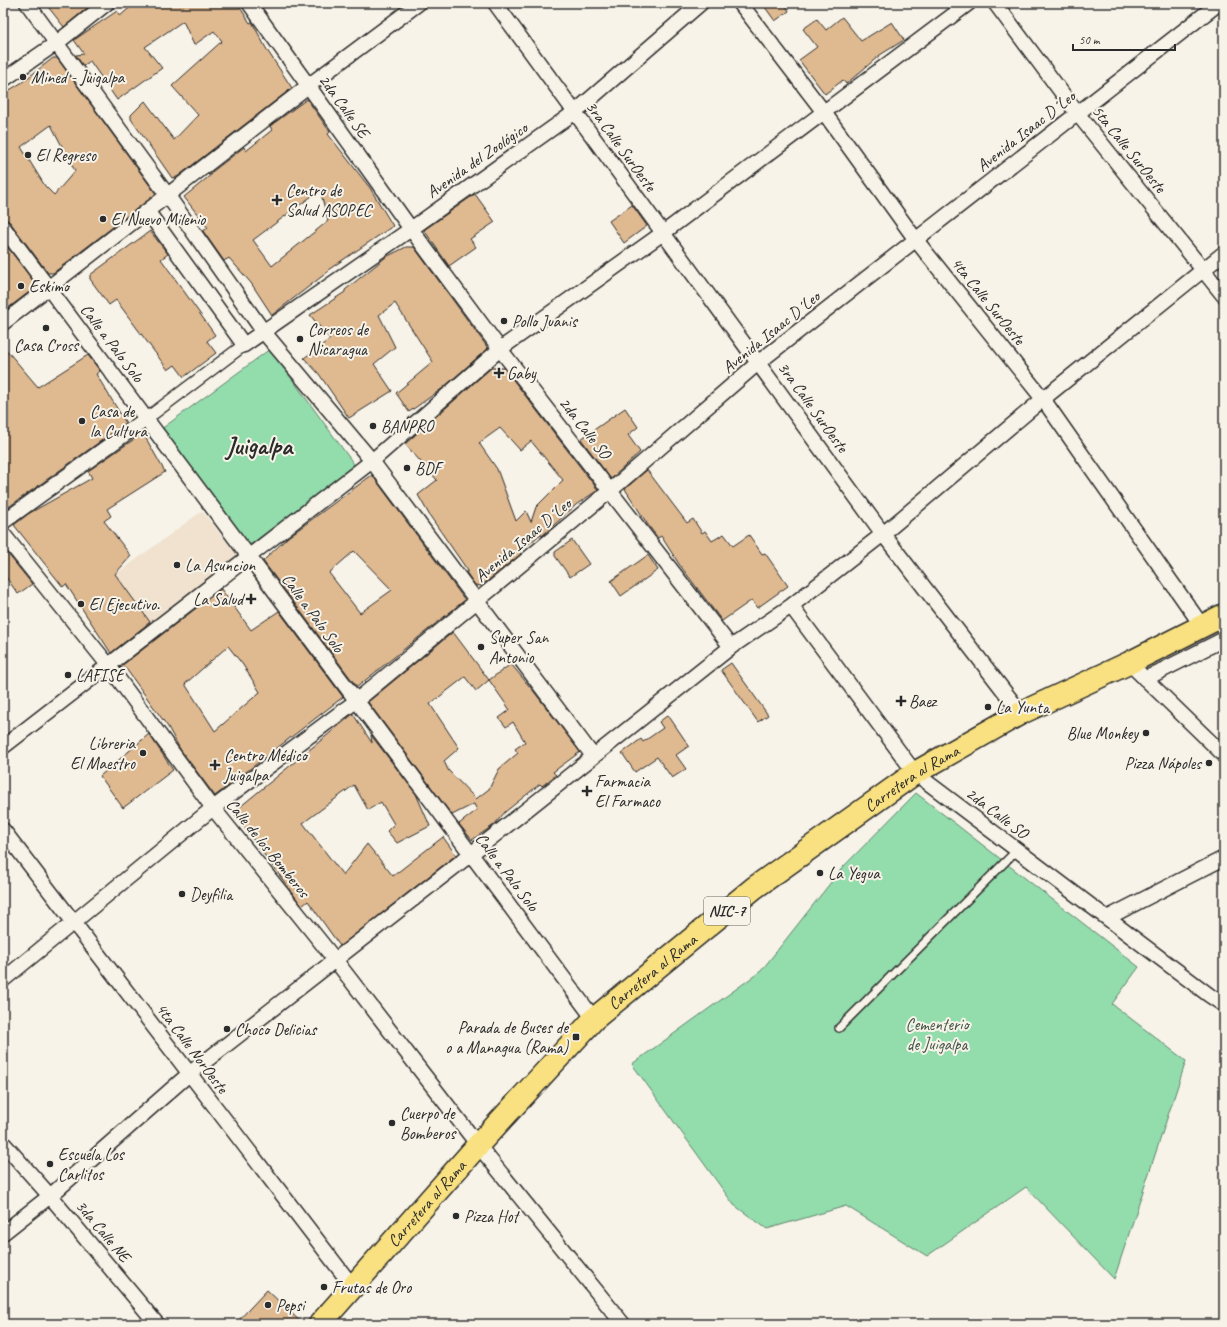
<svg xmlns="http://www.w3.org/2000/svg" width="1227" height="1327" viewBox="0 0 1227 1327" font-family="Caveat,sans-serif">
	<rect width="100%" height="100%" fill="#f7f3e8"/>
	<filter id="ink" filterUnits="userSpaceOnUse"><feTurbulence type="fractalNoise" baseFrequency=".025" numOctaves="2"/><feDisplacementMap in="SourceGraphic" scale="8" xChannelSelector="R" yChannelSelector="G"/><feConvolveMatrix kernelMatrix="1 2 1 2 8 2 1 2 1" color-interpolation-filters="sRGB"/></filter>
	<g filter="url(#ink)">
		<!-- built -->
		<path fill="#f0e2ce" d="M202 511 238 556 150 623 115 575Z"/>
		<!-- green -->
		<path fill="#93dcac" stroke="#5f846c" d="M270 349 356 467 246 548 160 430Z
			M916 793 1139 967 1112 1004 1186 1061 1114 1279 1026 1187 927 1256 846 1206 767 1229 734 1205 632 1064 761 971 843 867Z"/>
		<!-- building -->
		<path fill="#dfb990" stroke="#2b2b2b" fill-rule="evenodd" d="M45 3H93L64 27Z
			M135 3H237L250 23 252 22 267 50 292 88 177 177 172 178 131 119V115L145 101 174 140 198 115 172 86 222 41 214 31 194 45 183 21 145 47 162 68 117 100 90 61 83 66 76 55 84 54 74 40 117 11 120 16Z
			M762 3H784L789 11 775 21Z
			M842 17 861 41 892 22 904 40 880 55 846 84 843 80 825 94 799 60 817 47 803 29 817 19 826 30Z
			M53 58H57L156 194 53 273H48L10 222 3 219V94L21 83ZM51 125 75 171 54 195 45 186 21 147Z
			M307 99 330 132 328 134 370 188 393 226 328 270 329 271 272 315 251 283 229 258 224 261 203 231 208 228 184 197 212 174 208 175 244 147 246 151 272 130 270 126ZM320 190 328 221 272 266 253 240Z
			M475 194 495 222 470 239 476 247 449 266 424 230Z
			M632 205 647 226 624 243 609 221Z
			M150 231 168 254 161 259 215 335 207 341 216 353 184 377 175 365 168 370 116 300 109 305 90 279V275Z
			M3 241 37 286 3 312Z
			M406 247H414L488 348 443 388 409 412 396 393 433 362 395 303 379 315 395 347 374 364 392 391 349 418 319 374 304 358 330 339 310 315 345 292V290L386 257Z
			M3 346 38 387 88 355 100 371 96 374 126 423 3 511Z
			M491 368H504L598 490 577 504 542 536 541 534 519 552 521 554 481 586 475 585 466 572 468 571 430 516 418 495 437 480 405 444ZM500 428 520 450 531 441 563 480 536 507 531 522 526 511 516 521 497 469 479 443Z
			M625 408 638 427 628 435 640 452 611 479 581 439Z
			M143 433 165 472 107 509 111 516 104 521 131 556 115 574 150 622 111 653 66 584 63 587 14 525 28 514 92 478 88 471Z
			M647 470 687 523 693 519 702 533 705 531 712 541 724 534 733 546 749 535 762 554 765 553 788 586 757 608 752 600 722 621 679 564 661 536 658 538 648 525 625 489Z
			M372 475 465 600 357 687 263 561 288 537ZM354 551 392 590 360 613 329 573Z
			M572 540 589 564 570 577 555 556V552Z
			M3 548 32 584 18 594 3 573Z
			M648 555 658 570 621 596 611 581Z
			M221 589 251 630 279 611 343 697 215 796 180 749 168 727 124 666 121 668 120 667ZM228 646 243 665 260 692 215 731 185 684Z
			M453 632 489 680 511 664 535 693 580 752 553 772 556 775 542 786 540 784 505 812 494 825 472 840 459 824 477 810 474 804 452 815 368 702ZM465 677 476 691 489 680 510 710 499 718 506 727 513 722 525 742 515 749 518 753 499 769 489 789 476 799 448 770 444 761 459 748 430 704Z
			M731 663 768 715 758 722 721 670Z
			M353 714 372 743 371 735 416 794 430 826 397 843 387 831 394 824 381 802 368 810 354 785 303 823 343 875 367 844 393 876 443 837 456 855 340 946 308 901 302 906 299 902 236 816 235 811Z
			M668 715 689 746 676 755 686 769 672 778 657 757 635 772 622 753 641 739 643 742 663 728 659 722Z
			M149 734 173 770 123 808 100 776Z
			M267 1290 303 1324H235Z"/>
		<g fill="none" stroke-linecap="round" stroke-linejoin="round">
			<!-- service casing -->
			<g stroke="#2b2b2b" stroke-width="10">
				<path id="service" d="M839 1028 1016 851"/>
			</g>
			<!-- pedestrian casing -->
			<g stroke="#2b2b2b" stroke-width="14">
				<path id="pedestrian" d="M146 419 244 345"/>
			</g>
			<!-- minor casing -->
			<g stroke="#2b2b2b" stroke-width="17">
				<path id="minor" d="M27 3 168 196 263 331 372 461 593 756
					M249 3 411 229 500 349 731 647
					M495 3 883 534 1021 713
					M740 3 823 111 916 240 1043 399 1202 626
					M995 3 1077 113 1224 296
					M3 80 58 42 107 3
					M148 212 244 345 411 229 575 112 701 3
					M3 227 594 1019
					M3 323 308 86 419 3
					M3 522 146 419
					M3 534 109 666 213 808 336 961 478 1145 623 1324
					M791 606 915 773 1209 995 1224 1005
					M1129 663 1224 755
					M1145 679 1224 639
					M3 747 372 461 500 349 663 233 969 3
					M3 830 353 1287
					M1107 918 1224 858
					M3 980 213 808 356 701 611 490 759 362 1219 3
					M3 1143 50 1196 157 1324
					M3 1233 50 1196 189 1074 471 854 731 647 791 606 883 534 1043 399 1224 253"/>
			</g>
			<!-- trunk casing -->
			<g stroke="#2b2b2b" stroke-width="25">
				<g id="trunk">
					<path id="s1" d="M320 1324 478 1145 594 1019 754 888 915 773 1021 713 1129 663 1224 615"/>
				</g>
			</g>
			<!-- service -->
			<use href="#service" stroke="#f7f3e8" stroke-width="7"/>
			<!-- pedestrian -->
			<use href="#pedestrian" stroke="#f7f3e8" stroke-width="11"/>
			<!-- minor -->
			<use href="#minor" stroke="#f7f3e8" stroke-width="14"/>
			<!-- trunk -->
			<use href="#trunk" stroke="#f9e181" stroke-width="22"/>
		</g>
	</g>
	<!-- markers -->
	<g fill="#2b2b2b" stroke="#f7f3e8" stroke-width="1.5">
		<circle cx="23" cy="77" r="4"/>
		<circle cx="28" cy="155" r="4"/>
		<path d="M275 194h4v4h4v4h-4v4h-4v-4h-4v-4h4z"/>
		<circle cx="103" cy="219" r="4"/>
		<circle cx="21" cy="286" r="4"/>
		<circle cx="504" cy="321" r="4"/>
		<circle cx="46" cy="328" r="4"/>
		<circle cx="300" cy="339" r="4"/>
		<path d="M497 367h4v4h4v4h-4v4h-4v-4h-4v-4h4z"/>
		<circle cx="82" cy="421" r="4"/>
		<circle cx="373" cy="426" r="4"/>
		<circle cx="407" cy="468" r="4"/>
		<circle cx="177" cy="565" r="4"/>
		<path d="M249 593h4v4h4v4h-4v4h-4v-4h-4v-4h4z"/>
		<circle cx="81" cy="604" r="4"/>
		<circle cx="481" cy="647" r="4"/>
		<circle cx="68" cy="675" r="4"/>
		<path d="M899 695h4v4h4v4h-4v4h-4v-4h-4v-4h4z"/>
		<circle cx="988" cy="707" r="4"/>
		<circle cx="1146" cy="733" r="4"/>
		<circle cx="143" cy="753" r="4"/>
		<circle cx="1209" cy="763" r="4"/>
		<path d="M213 759h4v4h4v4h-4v4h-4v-4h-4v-4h4z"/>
		<path d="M585 785h4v4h4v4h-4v4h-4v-4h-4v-4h4z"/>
		<circle cx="820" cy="873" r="4"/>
		<circle cx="182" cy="894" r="4"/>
		<circle cx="227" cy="1029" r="4"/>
		<rect x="572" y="1033" width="8" height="8" rx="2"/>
		<circle cx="392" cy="1123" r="4"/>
		<circle cx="50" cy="1164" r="4"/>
		<circle cx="456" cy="1216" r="4"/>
		<circle cx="324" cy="1287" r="4"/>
		<circle cx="268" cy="1305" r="4"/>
	</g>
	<g text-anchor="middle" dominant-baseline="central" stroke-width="4" stroke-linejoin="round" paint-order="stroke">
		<!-- shield labels -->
		<rect fill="#f7f3e8" stroke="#686764" stroke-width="1" x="704" y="897" width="46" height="28" rx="3"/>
		<g font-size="16" font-weight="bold" fill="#2b2b2b">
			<text x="727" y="911">NIC-7</text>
		</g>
		<!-- poi labels -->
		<g font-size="17" fill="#2b2b2b" stroke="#f7f3e8" text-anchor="start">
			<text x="31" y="77">Mined - Juigalpa</text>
			<text x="36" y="155">El Regreso</text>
			<text x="286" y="190">Centro de<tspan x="286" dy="20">Salud ASOPEC</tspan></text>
			<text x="111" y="219">El Nuevo Milenio</text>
			<text x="29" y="286">Eskimo</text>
			<text x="512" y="321">Pollo Juanis</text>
			<text x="308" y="329">Correos de<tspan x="308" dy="20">Nicaragua</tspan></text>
			<text x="46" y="345" text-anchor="middle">Casa Cross</text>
			<text x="507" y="373">Gaby</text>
			<text x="90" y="411">Casa de<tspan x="90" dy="20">la Cultura</tspan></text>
			<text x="381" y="426">BANPRO</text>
			<text x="415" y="468">BDF</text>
			<text x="185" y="565">La Asuncion</text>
			<text x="243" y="599" text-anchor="end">La Salud</text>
			<text x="89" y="604">El Ejecutivo.</text>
			<text x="489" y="637">Super San<tspan x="489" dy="20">Antonio</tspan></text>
			<text x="76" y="675">LAFISE</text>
			<text x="909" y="701">Baez</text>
			<text x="996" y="707">La Yunta</text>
			<text x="1138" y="733" text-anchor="end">Blue Monkey</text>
			<text x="135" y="743" text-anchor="end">Libreria<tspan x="135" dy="20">El Maestro</tspan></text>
			<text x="224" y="755">Centro Médico<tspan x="224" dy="20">Juigalpa</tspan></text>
			<text x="1201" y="763" text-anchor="end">Pizza Nápoles</text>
			<text x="595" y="781">Farmacia<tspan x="595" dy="20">El Farmaco</tspan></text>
			<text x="828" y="873">La Yegua</text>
			<text x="190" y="894">Deyfilia</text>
			<text x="568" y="1027" text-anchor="end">Parada de Buses de<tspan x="568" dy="20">o a Managua (Rama)</tspan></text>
			<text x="235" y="1029">Choco Delicias</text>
			<text x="400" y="1113">Cuerpo de<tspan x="400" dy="20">Bomberos</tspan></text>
			<text x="58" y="1154">Escuela Los<tspan x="58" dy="20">Carlitos</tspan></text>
			<text x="464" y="1216">Pizza Hot</text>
			<text x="332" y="1287">Frutas de Oro</text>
			<text x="276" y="1305">Pepsi</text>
		</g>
		<!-- street labels -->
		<g font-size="17" fill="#2b2b2b" stroke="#f7f3e8">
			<text transform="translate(344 106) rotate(54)">2da Calle SE</text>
			<text transform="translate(1026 131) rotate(-38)">Avenida Isaac D´Leo</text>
			<text transform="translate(621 146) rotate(54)">3ra Calle SurOeste</text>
			<text transform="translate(1129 149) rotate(51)">5ta Calle SurOeste</text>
			<text transform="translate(477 160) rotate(-35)">Avenida del Zoológico</text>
			<text transform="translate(988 301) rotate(51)">4ta Calle SurOeste</text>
			<text transform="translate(771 332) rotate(-39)">Avenida Isaac D´Leo</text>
			<text transform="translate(112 343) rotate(53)">Calle a Palo Solo</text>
			<text transform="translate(813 407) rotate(54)">3ra Calle SurOeste</text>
			<text transform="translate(585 428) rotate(52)">2da Calle SO</text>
			<text transform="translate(523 540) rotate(-40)">Avenida Isaac D´Leo</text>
			<text transform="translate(313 613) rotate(54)">Calle a Palo Solo</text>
			<text stroke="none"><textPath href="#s1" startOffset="809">Carretera al Rama</textPath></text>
			<text transform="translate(997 813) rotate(37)">2da Calle SO</text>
			<text transform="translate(268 848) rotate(51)">Calle de los Bomberos</text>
			<text transform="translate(507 872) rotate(53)">Calle a Palo Solo</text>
			<text stroke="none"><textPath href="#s1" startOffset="485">Carretera al Rama</textPath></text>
			<text transform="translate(192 1048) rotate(53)">4ta Calle NorOeste</text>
			<text stroke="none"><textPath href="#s1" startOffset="161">Carretera al Rama</textPath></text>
			<text transform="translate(103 1231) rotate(50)">3da Calle NE</text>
		</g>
		<!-- park labels -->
		<g font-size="17" fill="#45574b" stroke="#f7f3e8">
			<text x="937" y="1024">Cementerio<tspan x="937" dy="20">de Juigalpa</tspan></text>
		</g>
		<!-- town labels -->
		<g font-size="25" font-weight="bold" fill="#2b2b2b" stroke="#f7f3e8">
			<text x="259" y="446">Juigalpa</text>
		</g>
	</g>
	<!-- margin -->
	<rect width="1227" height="1327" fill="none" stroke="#f7f3e8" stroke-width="16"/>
	<rect x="8" y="8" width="1211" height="1311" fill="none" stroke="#2b2b2b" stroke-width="1.5" filter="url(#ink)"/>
	<!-- scale -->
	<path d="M1073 44v6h102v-6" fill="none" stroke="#2b2b2b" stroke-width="2"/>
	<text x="1079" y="44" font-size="12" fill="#2b2b2b" stroke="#f7f3e8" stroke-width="3" paint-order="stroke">50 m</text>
</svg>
